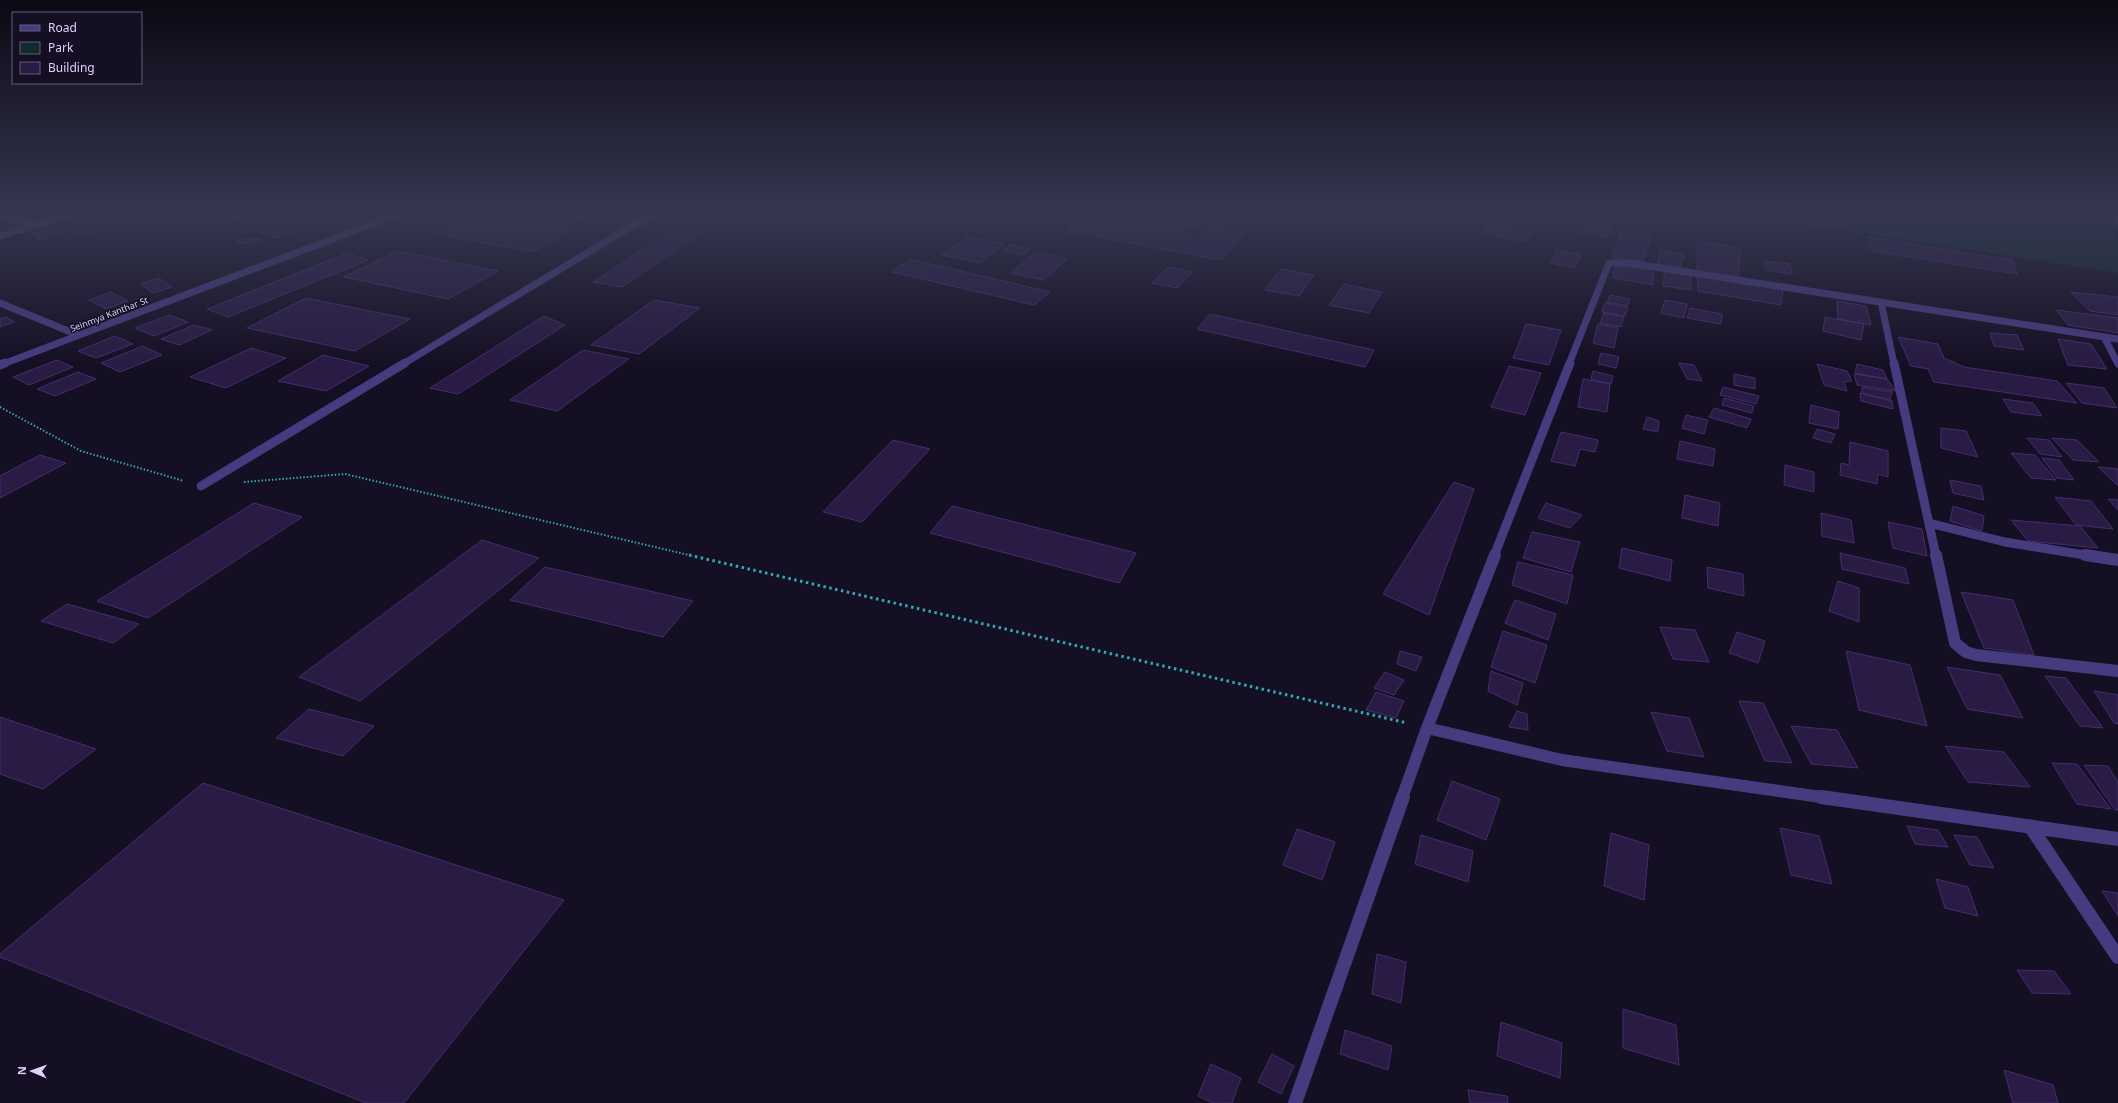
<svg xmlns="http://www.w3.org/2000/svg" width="2118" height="1103" viewBox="0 0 2118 1103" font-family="'Noto Sans',sans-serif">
	<rect width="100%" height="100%" fill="#150f23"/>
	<!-- green -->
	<path fill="#122a2c" d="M1771 212H2103L2118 239V273L1771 219Z"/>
	<!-- building -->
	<path fill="#291b43" stroke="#432e6e" d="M182 212H204L196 215 180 213Z
		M241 212H262L227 222 219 218Z
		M475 212H482L575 228 533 252 433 233Z
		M540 212H601L587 220Z
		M1088 212H1126L1115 222 1196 238 1209 224 1246 231 1221 260 1066 231Z
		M1141 212H1175L1202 217 1185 233 1129 222Z
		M1489 222 1533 230 1528 242 1482 234Z
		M1588 222 1612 226 1606 237 1582 232Z
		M87 226 96 232 79 237 70 230Z
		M273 227 292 233 277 238 259 232Z
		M677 227 703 231 622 287 593 282Z
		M52 228 59 234 38 240 32 234Z
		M1622 231 1651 236 1643 262 1612 257Z
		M967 237 1004 244 980 263 942 255Z
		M1867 237 2013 260 2017 274 1872 251Z
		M245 238 261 240 251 244 236 242Z
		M1698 241 1741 248 1738 278 1697 272Z
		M1010 245 1031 249 1024 255 1003 250Z
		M1556 250 1581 254 1574 268 1550 263Z
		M1661 250 1684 254 1680 268 1657 264Z
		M397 251 498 271 448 299 344 277Z
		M1036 252 1067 259 1043 280 1011 273Z
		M347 253 368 260 228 317 207 309Z
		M910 259 1050 292 1034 305 892 272Z
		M1764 261 1790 264 1792 274 1766 270Z
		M1615 263 1653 269V285L1613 278Z
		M1168 267 1192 272 1177 288 1152 283Z
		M1281 269 1314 275 1299 296 1265 290Z
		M1665 270 1691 274V290L1663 286Z
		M1697 276 1783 289 1781 305 1698 291Z
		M159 278 172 287 153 293 140 284Z
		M1344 284 1382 292 1369 313 1329 305Z
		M111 292 128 301 106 309 89 300Z
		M2071 292 2118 297V315L2090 311Z
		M1610 295 1630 299 1627 306 1607 302Z
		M306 298 410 319 355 351 247 328Z
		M654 300 700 308 639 354 591 345Z
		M1665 300 1687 304 1684 318 1661 313Z
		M1837 301 1866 306 1871 325 1838 319Z
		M1605 303 1628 307 1625 316 1602 312Z
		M1690 308 1722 314 1721 324 1687 318Z
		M2056 310 2118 318V333L2068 325Z
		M1604 313 1624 317 1621 327 1600 323Z
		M1210 314 1374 350 1365 367 1197 329Z
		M169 315 188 322 154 336 135 328Z
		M544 316 565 325 458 394 430 388Z
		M6 317 14 322 0 327V319Z
		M1825 317 1864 324 1861 340 1823 331Z
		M1526 324 1561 330 1549 365 1513 358Z
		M1598 324 1618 328 1614 348 1593 343Z
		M194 325 212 330 179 345 161 339Z
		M1990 333 2017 335 2024 350 1994 346Z
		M115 336 133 344 96 358 78 351Z
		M1898 337 1938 344 1944 358 1964 367 2057 381 2077 403 1934 382 1928 369 1911 366Z
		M2058 339 2091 344 2107 369 2068 365Z
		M143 346 162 355 120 372 101 363Z
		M251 348 286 358 226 388 190 377Z
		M583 350 629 359 557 411 510 400Z
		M1601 353 1619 357 1616 368 1598 364Z
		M323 355 369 366 326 391 278 381Z
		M57 360 73 367 29 385 13 377Z
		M1679 363 1694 365 1702 381 1687 379Z
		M1817 364 1847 371 1852 381 1844 382 1847 391 1824 385Z
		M1857 364 1883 370 1887 379 1855 373Z
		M1509 366 1541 373 1525 415 1491 407Z
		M1593 371 1613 376 1611 384 1591 379Z
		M78 372 96 379 55 396 37 389Z
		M1734 374 1755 378V389L1734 385Z
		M1854 374 1887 379 1896 391 1857 385Z
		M1583 379 1610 384 1607 412 1578 407Z
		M2066 383 2104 388 2117 408 2082 403Z
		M1723 387 1759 396 1756 404 1720 395Z
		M1862 387 1892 392 1890 400 1862 393Z
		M1860 393 1892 401 1893 409 1861 401Z
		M1724 398 1754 406 1752 413 1722 405Z
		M2003 399 2033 403 2042 416 2011 412Z
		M1811 405 1839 412 1838 429 1809 423Z
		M1714 408 1751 419 1747 428 1709 417Z
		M1686 415 1708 420 1704 434 1682 428Z
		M1647 417 1659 421 1658 432 1643 429Z
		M1941 428 1966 431 1978 457 1941 448Z
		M1817 429 1835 434 1831 443 1813 438Z
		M1561 432 1598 440 1595 452 1580 449 1575 466 1551 461Z
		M2027 438 2049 440 2062 457 2040 454Z
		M2052 438 2077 440 2099 462 2073 460Z
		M893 440 930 449 862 522 823 512Z
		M1680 441 1715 449 1713 466 1677 459Z
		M1850 442 1888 451V477L1878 474 1877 484 1840 475 1841 463 1849 465Z
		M2011 453 2035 455 2056 480 2031 478Z
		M40 455 66 463 0 498V476Z
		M2042 458 2059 460 2074 480 2057 478Z
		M1785 465 1814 472V492L1784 485Z
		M2098 467 2118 469V485H2117Z
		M1950 480 1981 486 1984 500 1953 493Z
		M1454 482 1474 489 1429 615 1383 594Z
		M1685 495 1720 503 1718 526 1682 518Z
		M2055 497 2091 501 2113 529 2076 525Z
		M2108 499 2118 500V510Z
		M254 503 302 517 148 618 97 601Z
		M1546 503 1582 515 1570 528 1538 518Z
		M952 506 1136 553 1119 583 930 533Z
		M1953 506 1984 516 1982 531 1950 521Z
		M1821 513 1851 520 1854 543 1822 536Z
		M2011 520 2080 526 2098 548 2028 541Z
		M1888 522 1922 529 1927 556 1893 548Z
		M1532 532 1580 542 1571 572 1523 558Z
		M482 540 539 558 360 701 299 677Z
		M1622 548 1672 560 1670 581 1619 568Z
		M1840 553 1905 568 1909 584 1842 569Z
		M1518 562 1573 575 1567 604 1512 585Z
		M545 567 693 601 663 637 510 600Z
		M1707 567 1743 574 1744 596 1708 588Z
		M1838 581 1859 588V622L1829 611Z
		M1961 592 2013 600 2034 655 1984 648Z
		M1515 600 1556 614 1548 640 1505 623Z
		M67 604 139 624 113 643 41 621Z
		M1660 627 1695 630 1709 662 1673 659Z
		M1503 631 1547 645 1535 683 1491 667Z
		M1737 632 1765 641 1758 663 1729 653Z
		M1400 651 1422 657 1416 671 1397 664Z
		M1846 651 1910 665 1927 726 1859 710Z
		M1947 667 2000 675 2023 718 1967 709Z
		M1491 671 1523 683 1517 705 1488 691Z
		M1385 672 1404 680 1394 695 1374 688Z
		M2045 676 2066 678 2103 728 2080 726Z
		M2094 691 2118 695V724L2114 723Z
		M1376 692 1404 701 1396 718 1366 710Z
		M1739 701 1763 703 1792 763 1765 761Z
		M309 709 374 726 343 756 276 738Z
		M1517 711 1527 714 1528 730 1509 727Z
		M1651 712 1689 718 1704 757 1667 751Z
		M0 717 96 749 43 789 0 774Z
		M1791 726 1837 730 1858 768 1811 764Z
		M1945 746 2004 752 2030 787 1968 782Z
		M2052 763 2077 764 2111 809 2077 804Z
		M2084 765 2108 766 2118 782V810H2115Z
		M1452 781 1500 799 1486 840 1437 820Z
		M203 783 564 900 404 1103H366L0 957V954Z
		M1907 826 1938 830 1948 847 1915 844Z
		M1780 828 1819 836 1832 884 1791 875Z
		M1297 829 1335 842 1322 880 1283 865Z
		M1611 833 1649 845 1644 900 1604 886Z
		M1421 835 1473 851 1468 882 1415 864Z
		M1954 835 1977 837 1994 868 1970 865Z
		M1936 879 1968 887 1978 916 1945 908Z
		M2102 891 2118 893V916Z
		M1377 954 1406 962 1401 1003 1372 994Z
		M2017 970 2054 971 2071 994 2032 993Z
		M1623 1009 1676 1025 1679 1065 1623 1048Z
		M1501 1022 1562 1043 1560 1078 1497 1056Z
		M1345 1030 1392 1046 1388 1070 1340 1054Z
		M1272 1054 1294 1066 1281 1094 1258 1082Z
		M1211 1064 1241 1078 1232 1103H1213L1198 1096Z
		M2004 1070 2053 1085 2058 1103H2013Z
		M1468 1090 1507 1096 1508 1103H1470Z"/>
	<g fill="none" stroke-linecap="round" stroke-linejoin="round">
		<!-- path-far1 -->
		<path stroke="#32a8b1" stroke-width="2" stroke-dasharray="1.5 2" stroke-linecap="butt" d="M0 407 81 451 184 481
			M244 482 345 474 693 556"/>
		<!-- path -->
		<path stroke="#32a8b1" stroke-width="3" stroke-dasharray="2.5 3.5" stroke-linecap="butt" d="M689 555 1407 723"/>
		<!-- service-far1 -->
		<path stroke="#473b80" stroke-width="7" d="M403 364 655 212"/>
		<!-- service -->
		<path stroke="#473b80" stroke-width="9" d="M201 486 405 363"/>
		<!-- minor-far3 -->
		<path stroke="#473b80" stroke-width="7" d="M2114 212 2118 222
			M0 215 35 225
			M0 236 79 212
			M1881 302 1894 364
			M0 303 78 335
			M2104 337 2118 364
			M3 364 404 212
			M1569 364 1609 263H1629L2118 339"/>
		<!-- minor-far2 -->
		<path stroke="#473b80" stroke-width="9" d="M1894 363 1936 556
			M0 365 5 363
			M1929 523 2005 542 2091 556
			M1494 556 1570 363"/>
		<!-- minor-far1 -->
		<path stroke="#473b80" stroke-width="12" d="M1936 555 1955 643 1966 652 1976 655 2118 671
			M2085 555 2118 560
			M1427 728 1562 760 1828 798
			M1402 798 1427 728 1495 555"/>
		<!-- minor -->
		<path stroke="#473b80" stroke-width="14" d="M1821 797 2118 839
			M2030 826 2118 957
			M1295 1103 1403 797"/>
	</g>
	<!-- sky -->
	<linearGradient id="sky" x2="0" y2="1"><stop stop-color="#0c0813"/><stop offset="0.58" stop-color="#353750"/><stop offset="1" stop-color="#353750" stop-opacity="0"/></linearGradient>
	<rect width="2118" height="366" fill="url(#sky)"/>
	<g text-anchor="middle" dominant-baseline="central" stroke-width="3" stroke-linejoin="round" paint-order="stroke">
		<!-- far-street labels -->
		<g font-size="9" fill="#ddd2fe" stroke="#150f23">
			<text transform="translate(109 314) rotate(-21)">Seinmya Kanthar St</text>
		</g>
	</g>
	<!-- legend -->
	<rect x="12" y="12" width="130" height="72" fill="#150f23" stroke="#655d7b"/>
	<rect x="20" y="25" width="20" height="6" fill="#473b80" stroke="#655d7b"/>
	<text x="48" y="32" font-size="12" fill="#ddd2fe">Road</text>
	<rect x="20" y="42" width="20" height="12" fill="#122a2c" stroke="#655d7b"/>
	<text x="48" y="52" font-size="12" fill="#ddd2fe">Park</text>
	<rect x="20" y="62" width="20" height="12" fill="#291b43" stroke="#655d7b"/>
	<text x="48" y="72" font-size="12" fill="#ddd2fe">Building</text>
	<!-- north arrow -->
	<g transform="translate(32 1071) rotate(272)" stroke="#150f23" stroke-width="3" paint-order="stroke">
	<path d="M0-3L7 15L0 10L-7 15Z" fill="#ddd2fe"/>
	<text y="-6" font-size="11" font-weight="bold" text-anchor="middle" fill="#ddd2fe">N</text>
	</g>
</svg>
